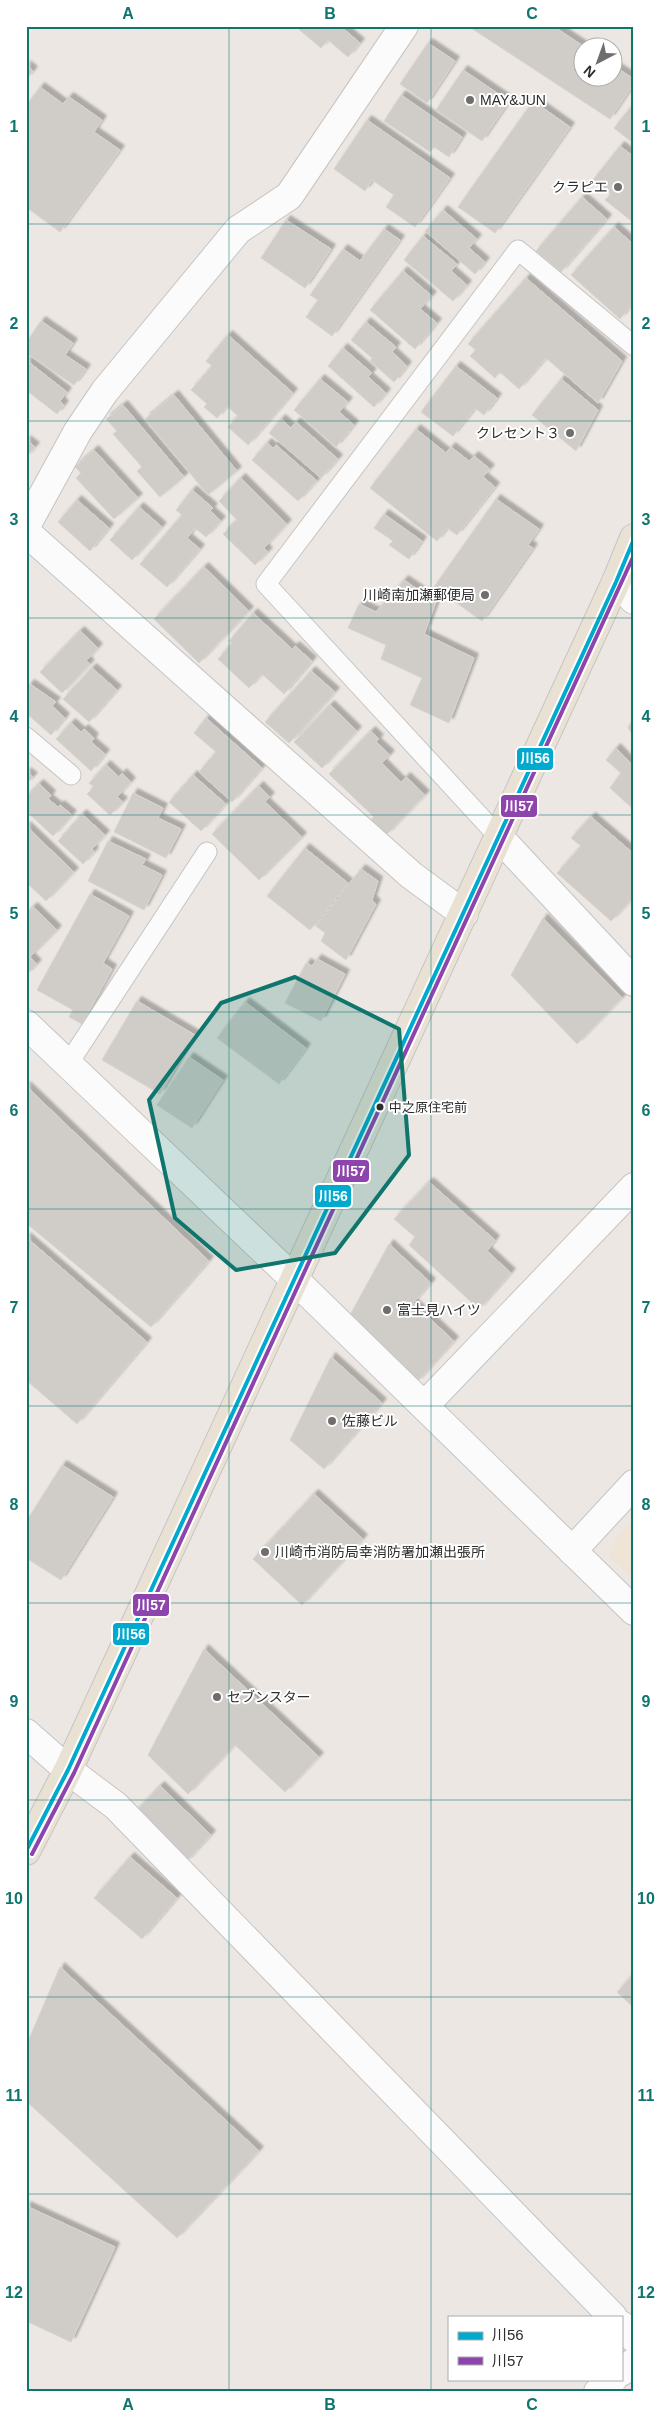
<svg xmlns="http://www.w3.org/2000/svg" width="660" height="2418" viewBox="0 0 660 2418" font-family="Arial,'Noto Sans JP',sans-serif">
	<defs>
		<filter id="shadow"><feDropShadow dx="4.5" dy="-4.5" stdDeviation="1" flood-color="#0004"/></filter>
	</defs>
	<rect width="100%" height="100%" fill="#ece7e2"/>
	<!-- education -->
	<path fill="#efe4d6" d="M634 1518V1580L609 1556 618 1534Z"/>
	<!-- building -->
	<path fill="#d0cdc9" stroke="#d7d3ce" filter="url(#shadow)" d="M295 26H340L360 43 348 57 328 40 321 48Z
		M468 26H553L586 48H582V78H612V65L634 79V83L610 119Z
		M428 43 455 61 427 103 400 84Z
		M26 65 33 71 26 79Z
		M463 70 509 101 482 141 436 110Z
		M40 87 63 104 69 97 102 120 94 132 120 150 60 232 26 207V106Z
		M401 95 462 137 449 157 434 147 430 152 384 121Z
		M533 101 570 127 495 233 458 207Z
		M634 103V142L633 143 614 128Z
		M367 120 450 178 415 227 386 207 394 195 372 180 365 191 334 169Z
		M620 146 634 157V223L605 200 611 194 593 180Z
		M582 197 607 219 561 272 536 251Z
		M443 210 477 239 469 248 485 262 475 274 425 231Z
		M286 220 331 249 305 288 261 258Z
		M614 227 634 245V302L620 319 571 275Z
		M384 229 400 240 332 336 306 317 318 300 310 295 343 249 360 261Z
		M423 236 457 264 451 271 467 285 453 301 404 260Z
		M403 271 432 296 420 309 437 323 415 349 370 310Z
		M526 278 622 361 598 403 546 358 519 389 500 372 495 378 470 356 476 350 468 344Z
		M41 321 73 343 65 355 86 369 74 385 26 353V343Z
		M366 322 396 347 392 352 407 366 394 382 370 361 372 358 351 340Z
		M228 335 293 393 248 445 228 427 238 416 227 406 217 418 204 407 207 404 191 390 212 366 206 361Z
		M343 348 372 373 368 377 386 393 374 407 328 366Z
		M26 360 67 392 60 401 64 405 57 414 26 390Z
		M456 366 497 398 484 415 475 408 453 436 421 412Z
		M320 379 348 402 339 412 354 425 336 447 294 410Z
		M561 379 598 410 576 451 532 415Z
		M174 395 237 471 208 495 145 419Z
		M123 405 184 477 160 497 137 471 142 467 113 434 117 431 106 419Z
		M281 419 291 428 296 422 338 459 321 478 269 433Z
		M416 429 446 453 451 447 469 461 474 456 490 469 483 477 495 487 457 535 447 528 437 541 370 488Z
		M26 440 35 447 26 457Z
		M267 443 273 448 276 445 317 481 298 501 252 460Z
		M94 450 138 498 114 519 76 478 81 473 75 467Z
		M241 478 287 524 264 548 268 552 255 565 223 534 237 520 219 501Z
		M192 490 213 508 210 511 221 521 206 537 195 528 187 538 200 549 167 587 140 564 182 515 176 510Z
		M496 499 539 529 528 545 533 548 482 621 434 587Z
		M77 500 109 528 90 551 58 522Z
		M139 507 162 527 132 560 110 540Z
		M384 514 422 541 409 559 389 545 393 541 374 528Z
		M204 567 249 611 199 663 154 619Z
		M404 580 436 602 424 634 474 658 449 723 410 705 422 678 381 659 386 645 348 628 359 604 376 612Z
		M253 613 292 649 295 646 312 661 284 694 262 674 249 688 218 659 232 643 229 641Z
		M80 631 98 648 86 661 90 664 62 693 40 672Z
		M92 668 117 690 89 722 63 699Z
		M311 671 335 692 289 743 265 722Z
		M30 684 56 702 52 706 65 718 51 735 26 713V689Z
		M330 705 357 731 322 768 294 742Z
		M634 716V736L628 728Z
		M206 718 262 768 232 802 199 772 216 752 194 733Z
		M71 723 81 732 84 729 94 738 91 742 105 754 91 771 56 739Z
		M371 731 379 739 376 742 390 755 382 763 401 782 406 777 425 795 386 835 371 820 374 817 329 774Z
		M616 748 634 767V806L632 808 610 788 621 773 606 760Z
		M106 765 119 777 122 773 131 782 117 797 123 802 110 815 87 794 94 787 89 783Z
		M26 772 33 777 26 784Z
		M193 775 226 804 201 831 169 802Z
		M39 784 51 795 48 799 58 807 60 805 72 815 53 836 26 811V797Z
		M259 786 270 797 265 802 302 837 259 880 212 834Z
		M133 793 163 808 158 818 181 829 166 858 114 832Z
		M82 814 105 835 92 849 94 852 83 864 58 841Z
		M591 817 634 854V897L611 921 557 873 581 846 571 838Z
		M26 826 74 872 46 901 26 882Z
		M108 841 146 859 142 865 162 875 144 910 88 881Z
		M305 848 348 883 310 930 267 896Z
		M361 869 378 881 372 900 376 904 346 960 321 941 325 933 316 926Z
		M90 894 129 916 103 963 112 969 82 1024 69 1017 73 1010 37 990Z
		M33 907 57 930 30 957 37 964 26 975V914Z
		M543 918 622 998 577 1044 511 975Z
		M317 959 345 974 321 1021 285 1003 306 963 312 966Z
		M137 1001 195 1035 160 1094 102 1060Z
		M245 1002 306 1048 279 1084 217 1038Z
		M189 1057 223 1080 192 1128 157 1105Z
		M26 1086 209 1261 151 1327 26 1223Z
		M429 1182 495 1240 487 1251 511 1273 479 1309 409 1245 415 1237 394 1219Z
		M26 1237 147 1342 77 1424 26 1380Z
		M389 1244 431 1283 413 1303 454 1341 417 1382 349 1317Z
		M331 1357 382 1403 324 1469 290 1440Z
		M62 1465 113 1497 61 1580 26 1558V1522Z
		M314 1494 363 1539 302 1605 253 1559Z
		M204 1649 319 1757 285 1792 235 1745 188 1794 148 1755Z
		M160 1786 211 1835 186 1862 134 1813Z
		M130 1857 177 1898 142 1939 94 1898Z
		M60 1967 259 2151 177 2238 26 2101V2046Z
		M634 1974V2008L617 1992Z
		M26 2206 115 2247 71 2342 26 2321Z"/>
	<g fill="none" stroke-linecap="round" stroke-linejoin="round">
		<!-- lane casing -->
		<g stroke="#c5c4c4" stroke-width="21">
			<path id="lane" d="M26 737 71 775
				M498 836 266 584 518 250 634 346
				M68 1064 207 852"/>
		</g>
		<!-- street casing -->
		<g stroke="#c5c4c4" stroke-width="30">
			<path id="street" d="M26 526 78 431 105 391 238 230 289 196 404 26
				M26 532 411 875 464 914
				M616 582 634 600
				M498 836 634 982
				M26 1024 295 1280 634 1611
				M424 1406 634 1187
				M572 1551 634 1484
				M26 1733 68 1770 116 1806 613 2317
				M621 2325 634 2338
				M621 2372 634 2362
				M598 2392 613 2379"/>
		</g>
		<!-- primary casing -->
		<g stroke="#c6c4c3" stroke-width="30">
			<path id="primary" d="M26 1851 68 1770 616 582 634 538"/>
		</g>
		<!-- lane -->
		<use href="#lane" stroke="#fcfbfb" stroke-width="19"/>
		<!-- street -->
		<use href="#street" stroke="#fcfbfb" stroke-width="28"/>
		<!-- primary -->
		<use href="#primary" stroke="#e9e2d4" stroke-width="28"/>
		<!-- bus-1 casing -->
		<g stroke="#fff" stroke-width="8">
			<path id="bus-1" d="M26 1851 68 1770 616 582 634 539"/>
		</g>
		<!-- bus-2 casing -->
		<g stroke="#fff" stroke-width="8">
			<path id="bus-2" d="M32 1854 74 1773 634 555"/>
		</g>
		<!-- bus-1 -->
		<use href="#bus-1" stroke="#00a9ce" stroke-width="4"/>
		<!-- bus-2 -->
		<use href="#bus-2" stroke="#8e44ad" stroke-width="4"/>
	</g>
	<!-- marked area -->
	<path fill="#0f766e" fill-opacity="0.2" stroke="#0f766e" stroke-width="4" stroke-linejoin="round" d="M295 977 399 1029 409 1155 335 1253 236 1270 175 1218 149 1100 221 1003Z"/>
	<!-- grid -->
	<path fill="none" stroke="#0f766e" stroke-width="1" stroke-opacity="0.55" d="M229 26V2392M431 26V2392M26 224H634M26 421H634M26 618H634M26 815H634M26 1012H634M26 1209H634M26 1406H634M26 1603H634M26 1800H634M26 1997H634M26 2194H634"/>
	<!-- markers -->
	<g fill="#706e6c" stroke="#fff" stroke-width="2">
		<circle cx="470" cy="100" r="5"/>
		<circle cx="618" cy="187" r="5"/>
		<circle cx="570" cy="433" r="5"/>
		<circle cx="485" cy="595" r="5"/>
		<circle cx="387" cy="1310" r="5"/>
		<circle cx="332" cy="1421" r="5"/>
		<circle cx="265" cy="1552" r="5"/>
		<circle cx="217" cy="1697" r="5"/>
	</g>
	<circle fill="#2d2d2d" stroke="#fff" stroke-width="2" cx="380" cy="1107" r="4.5"/>
	<g text-anchor="middle" dominant-baseline="central" stroke-width="4" stroke-linejoin="round" paint-order="stroke">
		<!-- bus labels -->
		<g font-size="13" fill="#2d2d2d" stroke="#fff" text-anchor="start">
			<text x="389" y="1107">中之原住宅前</text>
		</g>
		<!-- poi labels -->
		<g font-size="14" fill="#2d2d2d" stroke="#fff" text-anchor="start">
			<text x="480" y="100">MAY&amp;JUN</text>
			<text x="608" y="187" text-anchor="end">クラピエ</text>
			<text x="560" y="433" text-anchor="end">クレセント３</text>
			<text x="475" y="595" text-anchor="end">川崎南加瀬郵便局</text>
			<text x="397" y="1310">富士見ハイツ</text>
			<text x="342" y="1421">佐藤ビル</text>
			<text x="275" y="1552">川崎市消防局幸消防署加瀬出張所</text>
			<text x="227" y="1697">セブンスター</text>
		</g>
	</g>
	<g stroke="#fff" stroke-width="2">
		<rect x="516" y="747" width="38" height="24" rx="5" fill="#00a9ce"/>
		<rect x="500" y="794" width="38" height="24" rx="5" fill="#8e44ad"/>
		<rect x="332" y="1159" width="38" height="24" rx="5" fill="#8e44ad"/>
		<rect x="314" y="1184" width="38" height="24" rx="5" fill="#00a9ce"/>
		<rect x="132" y="1593" width="38" height="24" rx="5" fill="#8e44ad"/>
		<rect x="112" y="1622" width="38" height="24" rx="5" fill="#00a9ce"/>
	</g>
	<g font-size="14" text-anchor="middle" font-weight="bold" fill="#fff">
		<text x="535" y="763">川56</text>
		<text x="519" y="811">川57</text>
		<text x="351" y="1176">川57</text>
		<text x="333" y="1201">川56</text>
		<text x="151" y="1610">川57</text>
		<text x="131" y="1639">川56</text>
	</g>
	<!-- border -->
	<rect width="660" height="2418" fill="none" stroke="#ffffff" stroke-width="55"/>
	<!-- legend -->
	<rect x="448" y="2316" width="175" height="65" fill="#ffffff" stroke="#ababab"/>
	<rect x="458" y="2332" width="25" height="8" fill="#00a9ce" stroke="#ababab"/>
	<text x="492" y="2340" font-size="15" fill="#2d2d2d">川56</text>
	<rect x="458" y="2357" width="25" height="8" fill="#8e44ad" stroke="#ababab"/>
	<text x="492" y="2366" font-size="15" fill="#2d2d2d">川57</text>
	<!-- north arrow -->
	<g transform="translate(598 62) rotate(221)"><circle r="24" fill="#ffffff" stroke="#ababab"/>
	<path d="M0-4L9 19L0 12L-9 19Z" fill="#706e6c"/>
	<text y="-8" font-size="14" font-weight="bold" text-anchor="middle" fill="#2d2d2d">N</text>
	</g>
	<rect x="28" y="28" width="604" height="2362" fill="none" stroke="#0f766e" stroke-width="2"/>
	<g font-size="16" text-anchor="middle" font-weight="bold" fill="#0f766e">
		<text x="128" y="19">A</text>
		<text x="330" y="19">B</text>
		<text x="532" y="19">C</text>
		<text x="14" y="132">1</text>
		<text x="646" y="132">1</text>
		<text x="14" y="329">2</text>
		<text x="646" y="329">2</text>
		<text x="14" y="525">3</text>
		<text x="646" y="525">3</text>
		<text x="14" y="722">4</text>
		<text x="646" y="722">4</text>
		<text x="14" y="919">5</text>
		<text x="646" y="919">5</text>
		<text x="14" y="1116">6</text>
		<text x="646" y="1116">6</text>
		<text x="14" y="1313">7</text>
		<text x="646" y="1313">7</text>
		<text x="14" y="1510">8</text>
		<text x="646" y="1510">8</text>
		<text x="14" y="1707">9</text>
		<text x="646" y="1707">9</text>
		<text x="14" y="1904">10</text>
		<text x="646" y="1904">10</text>
		<text x="14" y="2101">11</text>
		<text x="646" y="2101">11</text>
		<text x="14" y="2298">12</text>
		<text x="646" y="2298">12</text>
		<text x="128" y="2410">A</text>
		<text x="330" y="2410">B</text>
		<text x="532" y="2410">C</text>
	</g>
</svg>
